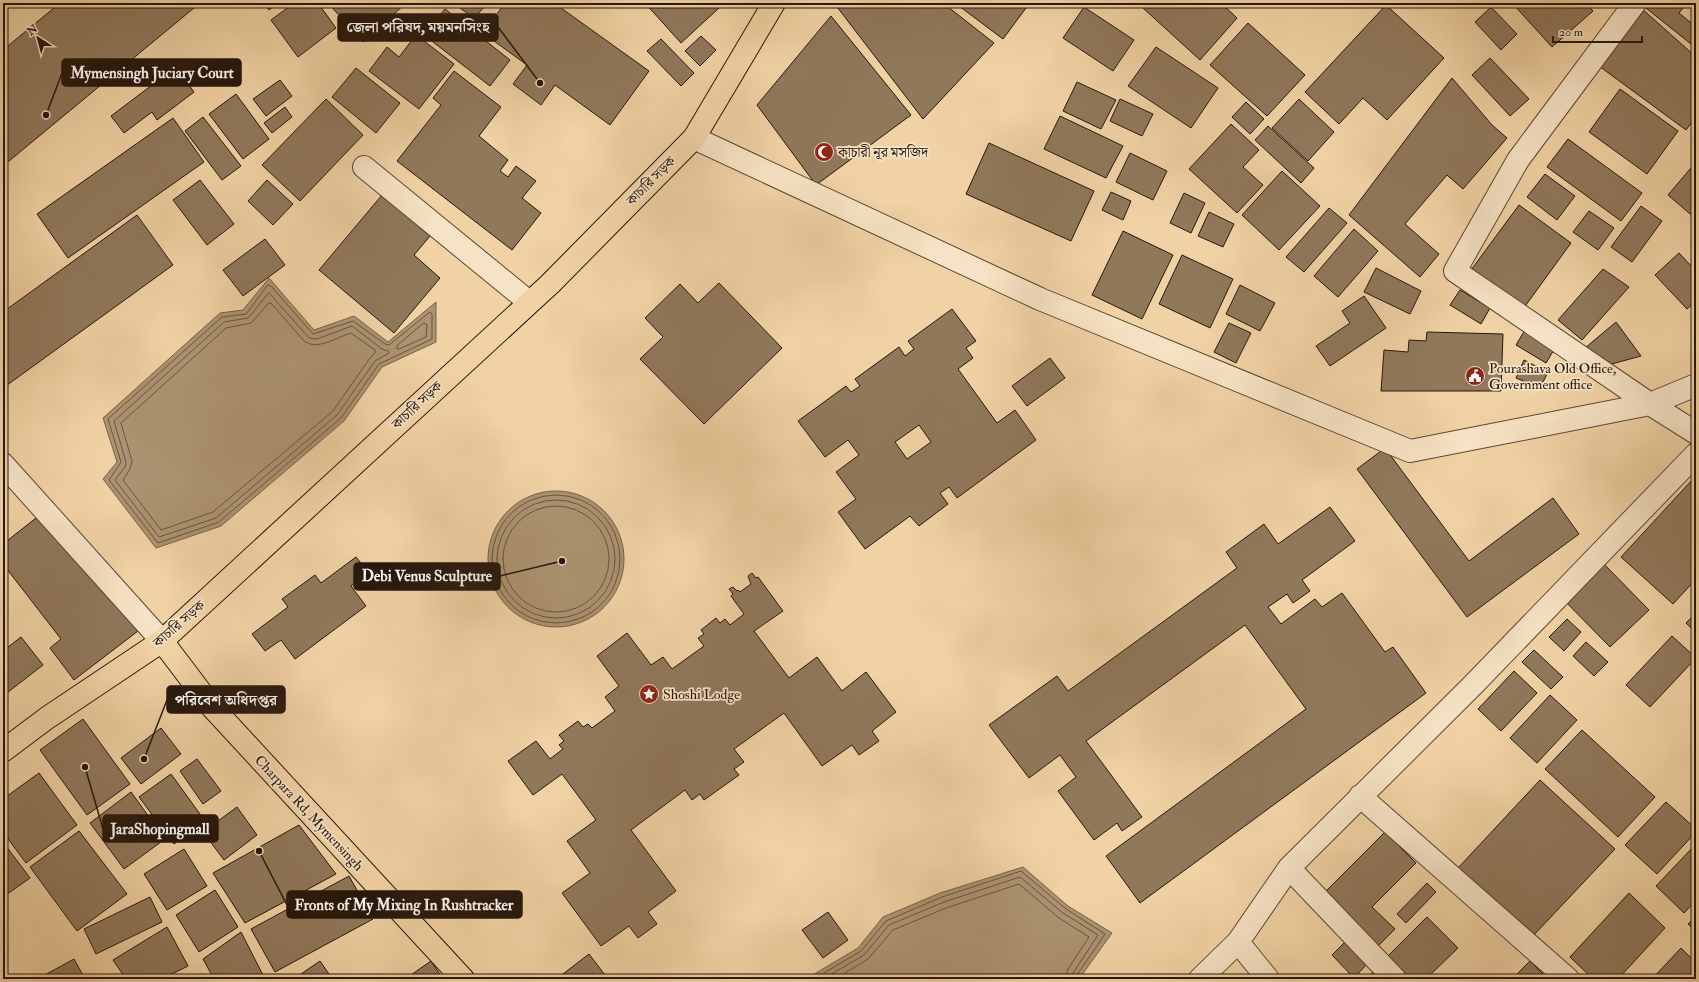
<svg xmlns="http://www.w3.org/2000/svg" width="1699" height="982" viewBox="0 0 1699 982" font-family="'IM FELL Double Pica','Noto Serif Bengali',serif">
	<rect width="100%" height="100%" fill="#f1d2a4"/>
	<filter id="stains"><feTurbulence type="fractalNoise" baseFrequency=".005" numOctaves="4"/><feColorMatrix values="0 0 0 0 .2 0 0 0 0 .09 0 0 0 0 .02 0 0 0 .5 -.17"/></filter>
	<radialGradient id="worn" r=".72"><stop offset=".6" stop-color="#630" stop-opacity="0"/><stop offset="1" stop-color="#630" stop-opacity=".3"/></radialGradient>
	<!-- water -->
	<path fill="#ac9270" stroke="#766148" d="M269 278 314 330 354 316 388 342 436 302V342L382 367 344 421 221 526 156 548 103 479 117 462 103 418 220 313 243 310Z
		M488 559a68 68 0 1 1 136 0a68 68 0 1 1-136 0Z
		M1023 867 1068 906 1112 933 1079 979H806L858 948 883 917 940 893Z"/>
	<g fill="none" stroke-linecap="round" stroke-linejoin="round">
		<!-- shore -->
		<path stroke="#69543e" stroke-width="1" d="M268 285 271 286 313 334 353 321 385 344 389 345 430 312 432 314V339L379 364 341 418 219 522 158 543 109 480 121 462 108 419 222 317 246 314Z
			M269 293 309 338 317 339 352 326 382 349 388 351 389 353 375 361 337 415 216 518 159 537 115 480 125 467 126 462 114 421 224 322 248 318Z
			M269 303H271L303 340C316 352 337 337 351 333L375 350V353L370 358 333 411 213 512 161 530 123 480 130 469 132 461 121 423 226 328 251 323Z
			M424 323 427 325 426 337 399 349H397V346Z
			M492 559a64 64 0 1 1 128 0a64 64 0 1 1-128 0Z
			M497 559a59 59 0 1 1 118 0a59 59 0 1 1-118 0Z
			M503 559a53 53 0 1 1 106 0a53 53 0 1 1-106 0Z
			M814 979 861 951 886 921 942 897 1021 871 1066 909 1105 934 1077 975 1076 979
			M823 979 864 955 889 925 944 902 1020 877 1063 913 1098 935 1073 973 1071 979
			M835 979 868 959 893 930 946 908 1019 884 1059 918 1089 937 1068 969 1065 979"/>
	</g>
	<!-- building -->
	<path fill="#90785b" stroke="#26170c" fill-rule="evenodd" d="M60 3H200L3 166V50Z
		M263 3H278L269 10Z
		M294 3H318L336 28 298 57 271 20Z
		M328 3H406L363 42Z
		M453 3H488L474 18Z
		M505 3H554L649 71 610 125 555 85 541 105 513 84 527 65 483 33Z
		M645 3H715L719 8 681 43Z
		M834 3H943L994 43 923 119Z
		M955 3H1021L1026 8 1003 39Z
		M1147 3H1221L1237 18 1200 60 1143 8Z
		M1512 3H1586L1593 11 1552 47Z
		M1650 3H1687L1679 13 1696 27V48L1646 8Z
		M1386 5 1444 58 1387 120 1363 98 1339 124 1305 92Z
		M1084 7 1134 40 1113 71 1063 38Z
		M1491 7 1517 34 1501 50 1475 22Z
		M1640 7 1696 57V116L1686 130 1599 66Z
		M445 9 510 60 490 86 424 35Z
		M831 16 911 115 816 185 757 105Z
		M1248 23 1305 75 1267 116 1210 65Z
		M416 35 454 64 419 109 369 71 387 47 399 57Z
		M701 36 716 50 700 66 685 51Z
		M661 39 694 73 681 86 647 51Z
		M1156 47 1218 88 1191 128 1128 86Z
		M1490 58 1529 99 1510 116 1472 75Z
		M176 67 194 92 157 120 152 112 124 133 111 116Z
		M356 68 400 103 376 133 332 97Z
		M454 71 501 107 479 136 508 160 500 171 508 177 516 166 536 181 522 198 541 213 512 250 397 161 441 105 433 98Z
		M1452 78 1492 125 1507 138 1463 189 1447 175 1405 224 1439 254 1420 277 1349 215Z
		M280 80 292 96 266 116 253 99Z
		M1077 82 1116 100 1101 129 1063 111Z
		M1620 89 1678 131 1647 174 1589 132Z
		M236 94 269 139 243 159 209 114Z
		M326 99 363 135 300 201 262 165Z
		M1120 99 1153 114 1142 136 1110 121Z
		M1299 99 1334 132 1308 161 1272 128Z
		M1246 102 1264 119 1250 134 1232 117Z
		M285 107 292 117 272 133 264 123Z
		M1060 116 1123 146 1106 178 1044 149Z
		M203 117 241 166 222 180 185 131Z
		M173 118 204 162 68 258 37 214Z
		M1231 124 1259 150 1243 167 1263 185 1237 213 1189 169Z
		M1268 126 1314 168 1301 183 1255 140Z
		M1568 139 1642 193 1621 221 1547 167Z
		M989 143 1094 191 1071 241 966 194Z
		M1130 153 1167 171 1153 200 1116 182Z
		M1696 162V219L1668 195Z
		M1282 171 1320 206 1279 250 1242 215Z
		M1545 174 1575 196 1557 220 1527 197Z
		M200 180 234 224 207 245 173 200Z
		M267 180 293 204 273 225 248 201Z
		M1111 192 1131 201 1123 220 1102 210Z
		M1184 193 1205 203 1191 233 1170 223Z
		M382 195 430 236 414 255 440 278 394 333 319 270Z
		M1519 205 1571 243 1523 309 1471 270Z
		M1641 206 1662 221 1632 262 1611 247Z
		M1329 208 1347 223 1304 272 1286 257Z
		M1589 211 1614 228 1598 250 1573 232Z
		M1209 212 1234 224 1223 247 1198 236Z
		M137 215 173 265 3 388V312Z
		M1354 229 1378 251 1338 297 1314 276Z
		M1123 231 1173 255 1142 319 1092 295Z
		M265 239 285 265 243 296 223 270Z
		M1679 253 1696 271V301L1687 309 1655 275Z
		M1182 255 1233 279 1210 328 1159 304Z
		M1376 268 1421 291 1410 314 1364 292Z
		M1603 269 1629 287 1582 340 1558 320Z
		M719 283 782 348 704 424 640 359 663 337 645 318 680 284 698 303Z
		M1240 285 1275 303 1260 331 1226 314Z
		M1460 290 1490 308 1481 324 1450 305Z
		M1364 296 1386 328 1330 366 1316 346 1350 323 1342 311Z
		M952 309 976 341 966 348 973 358 958 369 997 423 1015 410 1036 440 957 498 949 487 940 493 948 504 919 526 910 516 865 549 838 512 856 499 836 472 859 455 848 440 825 457 798 421 846 386 851 392 860 386 855 379 899 347 905 356 914 349 908 341ZM919 425 931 442 907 459 895 442Z
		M1616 322 1641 356 1608 365 1585 348Z
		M1229 323 1251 333 1236 363 1214 352Z
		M1525 330 1555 348 1546 363 1516 345Z
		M1427 332 1503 334 1501 391H1381L1384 350 1408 352 1409 340 1426 341Z
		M1050 358 1065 378 1027 406 1012 386Z
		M1524 360 1548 372 1540 388 1516 378Z
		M1385 448 1469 561 1553 498 1579 534 1467 617 1357 469Z
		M1692 480 1696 484V579L1673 604 1621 557Z
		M1330 507 1355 541 1302 580 1310 591 1293 603 1287 594 1268 607 1281 624 1315 599 1322 607 1342 593 1385 652 1393 647 1426 693 1140 903 1106 856 1306 709 1245 625 1086 741 1142 817 1122 831 1117 823 1094 840 1058 791 1076 777 1060 755 1029 778 989 725 1057 676 1068 691 1237 568 1226 552 1264 524 1278 544Z
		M45 511 138 631 74 680 50 648 61 639 3 564V544Z
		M356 557 369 573 351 586 366 606 295 659 281 640 265 651 252 634 288 607 282 599 315 575 321 583Z
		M1597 557 1649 610 1610 647 1559 595Z
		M752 573 756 578 758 577 783 611 754 631 789 678 817 657 842 691 866 672 896 712 872 731 879 741 859 755 852 745 822 766 784 713 734 749 744 762 734 769 739 775 704 800 700 794 692 800 685 790 631 830 676 891 648 912 657 924 638 938 629 926 601 946 562 893 590 873 567 841 596 820 562 774 533 795 508 761 536 741 550 759 563 749 559 745 564 741 559 735 578 721 583 727 588 724 592 728 615 711 605 697 619 686 597 656 627 633 651 665 663 657 672 669 704 646 698 638 704 634 701 630 716 618 720 623 725 619 730 625 744 614 731 596 733 594 729 589 733 587 737 591 738 590 740 592 751 584 748 576Z
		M1696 613V633L1686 623Z
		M1567 619 1581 632 1564 651 1549 637Z
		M1672 636 1696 658 1650 707 1626 685Z
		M21 637 43 665 3 696V651Z
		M1586 642 1608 662 1594 676 1573 656Z
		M1534 650 1563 677 1551 689 1522 662Z
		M1514 671 1537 693 1501 731 1478 709Z
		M1550 695 1577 720 1537 763 1510 738Z
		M83 719 130 784 87 815 40 750Z
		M161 728 181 754 141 784 121 758Z
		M1582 730 1655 797 1618 837 1545 769Z
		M197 759 221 791 203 804 180 771Z
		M39 773 77 825 26 863 3 832V799Z
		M171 774 205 821 174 844 139 797Z
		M1540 780 1615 849 1532 937 1458 868Z
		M131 792 165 839 124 869 90 823Z
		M1666 802 1696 829V832L1657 874 1625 845Z
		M237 807 257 835 224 860 203 832Z
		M299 825 336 874 245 923 213 873Z
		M79 831 127 894 77 931 30 867Z
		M1385 832 1416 863 1372 907 1395 929 1374 950 1320 897Z
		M3 842 30 878 3 897Z
		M1696 844V900L1684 913 1656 886Z
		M184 849 207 886 167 910 144 874Z
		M349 876 373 919 275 972 251 929Z
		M1427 883 1436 892 1406 923 1397 914Z
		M215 890 238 927 199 952 176 915Z
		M1629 893 1665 928 1618 979H1593L1570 957Z
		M150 897 162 922 96 954 84 929Z
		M828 912 848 940 823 958 802 930Z
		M1696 916V931L1688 924Z
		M1427 917 1458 948 1426 979H1403L1384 960Z
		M167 927 188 966 162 979H126L113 960Z
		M241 932 265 979H214L203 959Z
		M1345 942 1367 964 1354 978 1332 955Z
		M1681 948 1696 963V971L1688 979H1652Z
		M589 954 608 979H560L559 977Z
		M74 959 85 979H42L41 977Z
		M320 961 331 977 329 979H304L301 974Z
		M431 961 443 979H405Z
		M1530 961 1548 979H1512Z
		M1375 970 1384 979H1366Z"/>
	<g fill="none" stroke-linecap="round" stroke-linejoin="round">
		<!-- minor casing -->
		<g stroke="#594632" stroke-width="24">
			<path id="minor" d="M1635 3 1518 160 1455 271 1650 404 1696 433
				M694 138 1040 299 1410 451 1650 404 1696 385
				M364 167 529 302
				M3 464 162 641
				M1360 796 1568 979
				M1289 868 1395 979
				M1238 942 1268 979
				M1200 979 1238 942 1289 868 1473 685 1696 454"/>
		</g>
		<!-- major casing -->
		<g stroke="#26170c" stroke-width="24">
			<path id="major" d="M162 641 212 707 463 979
				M3 751 47 718 162 641 550 284 694 138 774 3"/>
		</g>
		<!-- minor -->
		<use href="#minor" stroke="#f6e2c4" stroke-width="22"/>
		<!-- major -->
		<use href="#major" stroke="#f1d2a4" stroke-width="22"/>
	</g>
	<!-- icons -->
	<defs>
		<g id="mosque-disc" transform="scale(1)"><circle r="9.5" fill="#8f2418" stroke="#f6e2c4"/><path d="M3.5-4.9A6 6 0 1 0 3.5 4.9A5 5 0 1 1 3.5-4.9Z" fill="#fff"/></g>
		<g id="civic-disc" transform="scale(1)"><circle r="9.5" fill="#8f2418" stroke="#f6e2c4"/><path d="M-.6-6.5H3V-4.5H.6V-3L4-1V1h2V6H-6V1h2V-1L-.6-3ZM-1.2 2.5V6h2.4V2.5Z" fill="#fff"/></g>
		<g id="sight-disc" transform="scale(1)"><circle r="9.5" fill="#8f2418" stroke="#f6e2c4"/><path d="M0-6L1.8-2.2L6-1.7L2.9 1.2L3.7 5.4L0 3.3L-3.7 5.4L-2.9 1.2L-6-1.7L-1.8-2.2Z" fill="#fff"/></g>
	</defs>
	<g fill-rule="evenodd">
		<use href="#mosque-disc" x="824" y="152"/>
		<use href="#civic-disc" x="1475" y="376"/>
		<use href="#sight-disc" x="649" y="694"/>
	</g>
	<g text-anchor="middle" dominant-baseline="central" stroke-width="3.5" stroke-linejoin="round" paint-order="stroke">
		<!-- poi labels -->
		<g font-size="14" fill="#26170c" stroke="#f6e2c4" text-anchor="start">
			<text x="838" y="152">কাচারী নূর মসজিদ</text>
			<text x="1489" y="368">Pourashava Old Office,<tspan x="1489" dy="16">Government office</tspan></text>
			<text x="663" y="694">Shoshi Lodge</text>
		</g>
		<!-- street labels -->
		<g font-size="14" fill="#26170c" stroke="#f6e2c4">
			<text transform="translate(651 181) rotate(-45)">কাচারি সড়ক</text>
			<text transform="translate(417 405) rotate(-43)">কাচারি সড়ক</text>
			<text transform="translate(179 624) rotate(-41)">কাচারি সড়ক</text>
			<text transform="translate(309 813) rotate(47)">Charpara Rd, Mymensingh</text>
		</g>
	</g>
	<!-- callouts -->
	<path fill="none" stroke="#26170c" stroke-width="1.5" d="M540 83L498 27M46 115L62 73M562 561L500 576M144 759L167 700M85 767L103 829M259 851L287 905"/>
	<g fill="#26170c" stroke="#f6e2c4" stroke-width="1.5">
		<circle cx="540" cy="83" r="4"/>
		<circle cx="46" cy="115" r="4"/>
		<circle cx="562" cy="561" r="4"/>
		<circle cx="144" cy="759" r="4"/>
		<circle cx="85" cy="767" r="4"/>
		<circle cx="259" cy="851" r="4"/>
	</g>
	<g fill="#26170c" stroke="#26170c" stroke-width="1.5">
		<rect x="338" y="14" width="160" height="27" rx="4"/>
		<rect x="62" y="59" width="179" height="27" rx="4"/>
		<rect x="354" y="563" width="146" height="27" rx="4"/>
		<rect x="167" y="686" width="118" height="27" rx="4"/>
		<rect x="103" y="815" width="115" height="27" rx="4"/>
		<rect x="287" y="891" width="235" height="27" rx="4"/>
	</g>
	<g font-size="15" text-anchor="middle" font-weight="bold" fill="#fff">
		<text x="418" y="32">জেলা পরিষদ, ময়মনসিংহ</text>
		<text x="152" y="78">Mymensingh Juciary Court</text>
		<text x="427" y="581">Debi Venus Sculpture</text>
		<text x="226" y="705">পরিবেশ অধিদপ্তর</text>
		<text x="160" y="834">JaraShopingmall</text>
		<text x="404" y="910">Fronts of My Mixing In Rushtracker</text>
	</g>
	<!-- margin -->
	<rect width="1699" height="982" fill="none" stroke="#f1d2a4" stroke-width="16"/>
	<rect x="4" y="4" width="1691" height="974" fill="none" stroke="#26170c" stroke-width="2"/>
	<rect x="8" y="8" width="1683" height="966" fill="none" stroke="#26170c"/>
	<!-- north arrow -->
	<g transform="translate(38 38) rotate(324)" stroke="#f6e2c4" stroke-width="3" paint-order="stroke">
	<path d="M0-3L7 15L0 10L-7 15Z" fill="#26170c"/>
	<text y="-6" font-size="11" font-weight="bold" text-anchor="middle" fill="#26170c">N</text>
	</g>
	<!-- scale -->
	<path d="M1553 36v6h89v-6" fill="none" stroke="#26170c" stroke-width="2"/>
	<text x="1559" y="36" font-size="12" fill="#26170c" stroke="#f6e2c4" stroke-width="3" paint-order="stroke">20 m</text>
	<rect width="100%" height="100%" filter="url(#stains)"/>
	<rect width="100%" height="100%" fill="url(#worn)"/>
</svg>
